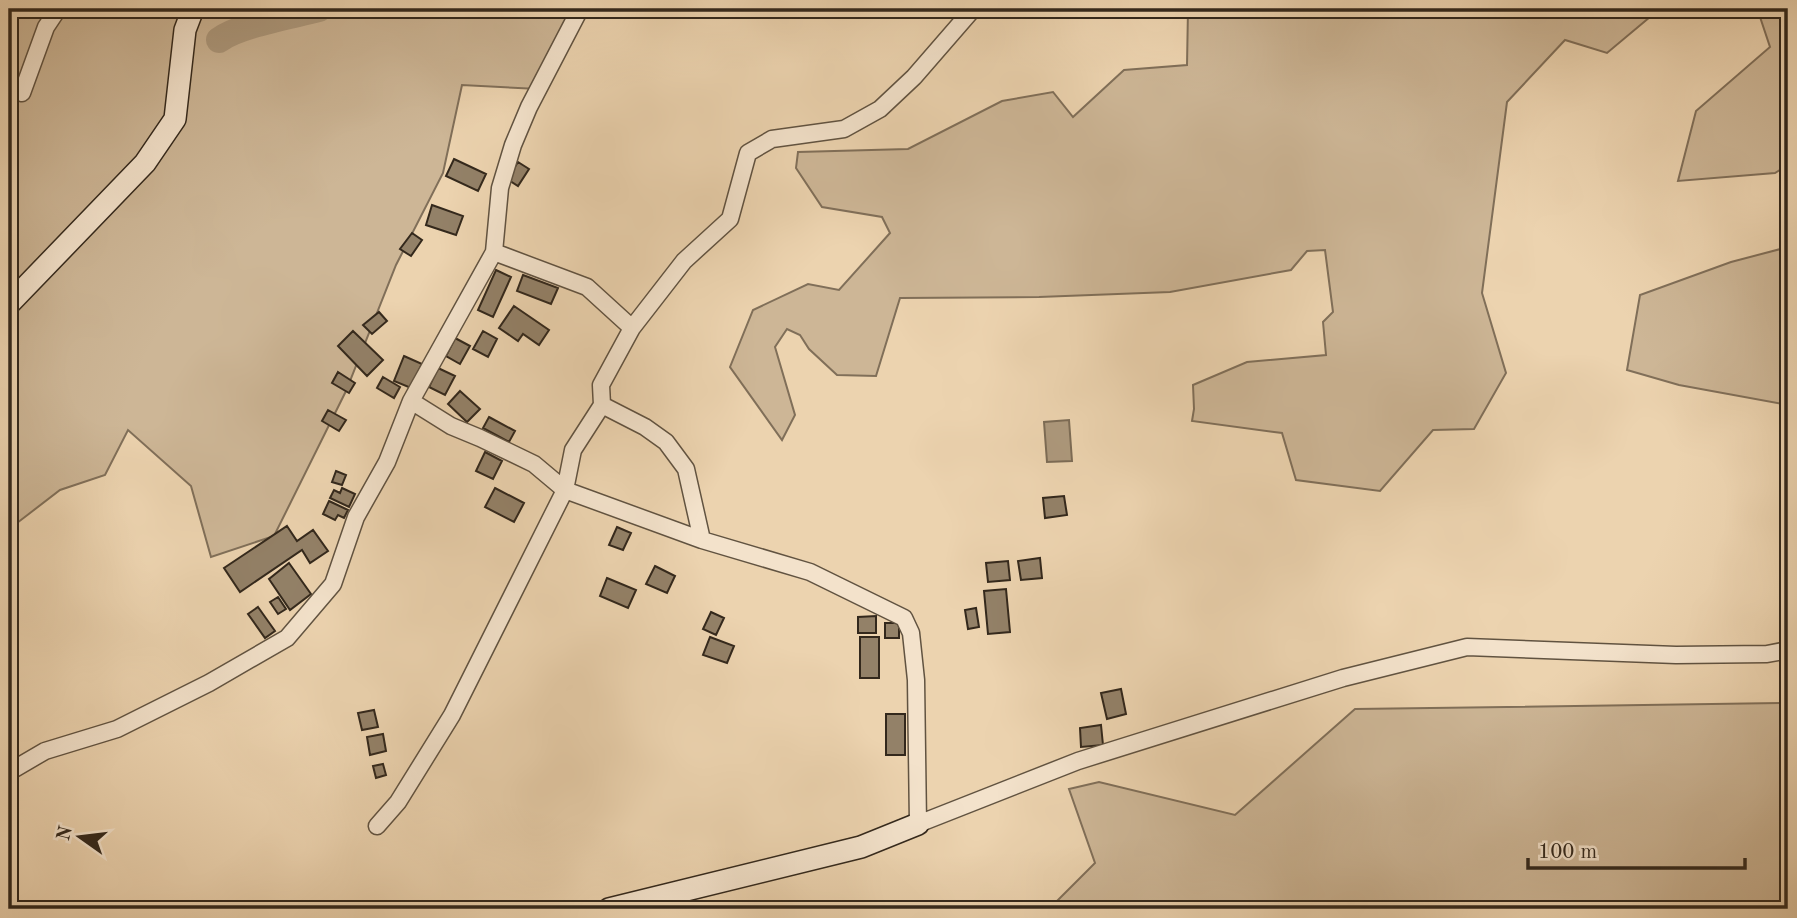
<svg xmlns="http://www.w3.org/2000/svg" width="1797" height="918" viewBox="0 0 1797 918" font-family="'Old Standard TT',serif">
	<rect width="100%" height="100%" fill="#ecd3af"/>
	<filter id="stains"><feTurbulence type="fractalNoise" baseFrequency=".00286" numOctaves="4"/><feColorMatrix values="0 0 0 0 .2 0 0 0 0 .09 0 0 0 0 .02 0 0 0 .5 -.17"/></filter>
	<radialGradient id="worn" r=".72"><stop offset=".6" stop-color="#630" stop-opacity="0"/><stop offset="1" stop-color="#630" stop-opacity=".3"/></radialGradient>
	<!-- green -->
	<path fill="#cdb696" stroke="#806f59" stroke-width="2" d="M9 9H573L538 89 462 85 443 173 396 265 346 391 274 536 211 557 191 486 128 430 105 475 60 490 17 523 10 544 9 579Z
		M1188 9H1788V165L1775 173 1678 181 1696 111 1770 47 1758 11 1650 17 1607 53 1565 40 1507 102 1482 293 1506 373 1474 429 1433 430 1380 491 1296 480 1282 433 1192 421 1194 409 1193 385 1247 362 1326 355 1323 322 1333 312 1325 250 1307 251 1291 270 1170 292 1039 297 900 298 876 376 837 375 809 349 800 335 787 329 775 347 795 415 782 440 730 367 753 310 808 284 839 290 890 233 882 217 822 207 796 168 798 152 908 149 1002 101 1053 92 1073 117 1124 70 1187 65Z
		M1788 247V405L1679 385 1627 370 1640 295 1731 262Z
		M1788 703V909H1049L1095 863 1069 789 1099 782 1235 815 1355 709Z"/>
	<!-- water -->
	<path fill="#ad997d" stroke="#7c6c56" stroke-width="2" d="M1069 420 1072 461 1047 462 1044 422Z"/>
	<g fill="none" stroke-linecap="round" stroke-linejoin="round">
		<!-- river -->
		<path stroke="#ad997d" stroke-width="26" d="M219 40C239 25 293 16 319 9"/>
	</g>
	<!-- building -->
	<path fill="#938168" stroke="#33281c" stroke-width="2" d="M454 159 486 174 478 191 446 176Z
		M518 162 529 169 518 186 507 179Z
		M432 205 463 216 456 235 426 225Z
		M412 233 422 240 411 256 400 249Z
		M496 270 511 277 493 317 478 310Z
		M523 275 558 288 551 304 517 291Z
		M514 306 549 330 539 345 523 334 518 341 499 328Z
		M379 312 387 321 372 334 363 325Z
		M353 331 383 360 367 376 338 346Z
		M483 331 497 339 488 357 473 349Z
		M455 338 470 346 460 364 446 356Z
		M404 356 422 364 411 388 394 381Z
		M438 368 455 376 445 395 429 387Z
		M338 372 355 383 349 393 332 383Z
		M383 377 400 387 394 398 377 388Z
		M460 391 480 409 467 422 448 404Z
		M328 410 346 420 339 431 322 421Z
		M489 417 515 431 509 442 483 428Z
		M485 452 502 461 493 479 476 471Z
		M336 471 346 475 342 485 332 482Z
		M342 488 355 494 349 507 330 498 334 490 340 493Z
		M495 488 524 503 514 522 485 507Z
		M1064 496 1067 515 1045 518 1043 498Z
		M329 501 348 510 344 518 338 515 335 520 323 514Z
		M287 526 297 541 313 530 328 551 310 563 302 550 240 592 224 568Z
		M617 527 631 533 623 550 609 545Z
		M1040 558 1042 578 1021 580 1018 561Z
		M1008 561 1010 580 988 582 986 563Z
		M289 563 311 594 290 610 269 579Z
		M655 566 675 576 667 593 646 584Z
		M607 578 636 590 628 608 600 596Z
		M1006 589 1010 632 988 634 984 591Z
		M278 597 286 609 278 614 270 602Z
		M258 607 275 631 265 638 248 614Z
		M976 608 979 627 968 629 965 610Z
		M711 612 724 618 716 635 703 629Z
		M876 616V633H858V617Z
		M885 623H899V638H885Z
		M710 637 734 646 727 663 703 655Z
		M860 637H879V678H860Z
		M1121 689 1126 714 1107 719 1101 693Z
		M374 710 378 727 362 730 358 713Z
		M886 714H905V755H886Z
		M1101 725 1103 745 1081 747 1080 728Z
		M383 734 386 751 370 755 367 737Z
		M383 764 386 775 376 778 373 766Z"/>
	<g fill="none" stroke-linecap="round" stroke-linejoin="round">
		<!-- street casing -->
		<g stroke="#615341" stroke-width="19">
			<path id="street" d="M22 93 46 27 58 9
				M494 252 587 287 632 328
				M411 401 451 426 480 438 534 464 565 490 702 540 810 572 904 618 911 633 916 680 918 824 1078 761 1343 678 1467 647 1676 655 1767 654 1788 650
				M602 405 645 427 666 442 686 469 702 540
				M9 772 45 751 117 729 209 683 287 638 333 584 356 517 387 462 411 401 494 252 500 188 513 145 529 107 580 9
				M377 826 398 802 452 715 565 490 573 450 602 405 601 385 632 328 684 261 730 219 748 153 772 139 844 129 880 109 914 77 973 9"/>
		</g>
		<!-- secondary casing -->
		<g stroke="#33281c" stroke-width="24">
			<path id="secondary" d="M9 304 145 163 175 119 185 30 193 9
				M609 909 861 847 918 824"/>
		</g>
		<!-- street -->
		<use href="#street" stroke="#f3e2cb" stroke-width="16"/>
		<!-- secondary -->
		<use href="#secondary" stroke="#f3e2cb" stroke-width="21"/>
	</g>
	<!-- margin -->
	<rect width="1797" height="918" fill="none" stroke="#ecd3af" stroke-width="35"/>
	<rect x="10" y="10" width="1776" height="897" fill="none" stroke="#33281c" stroke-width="3.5"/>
	<rect x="18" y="18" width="1762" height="883" fill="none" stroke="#33281c" stroke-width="2"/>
	<!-- north arrow -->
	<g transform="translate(80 837) rotate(284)" stroke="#f3e2cb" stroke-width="5" paint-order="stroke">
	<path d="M0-5L12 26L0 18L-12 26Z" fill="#33281c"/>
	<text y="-10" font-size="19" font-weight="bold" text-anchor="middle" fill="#33281c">N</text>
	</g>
	<!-- scale -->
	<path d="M1528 858v10h217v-10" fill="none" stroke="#33281c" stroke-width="3.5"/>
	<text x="1538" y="858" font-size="21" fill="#33281c" stroke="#f3e2cb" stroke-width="5" paint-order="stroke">100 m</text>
	<rect width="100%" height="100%" filter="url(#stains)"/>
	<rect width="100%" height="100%" fill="url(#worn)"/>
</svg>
